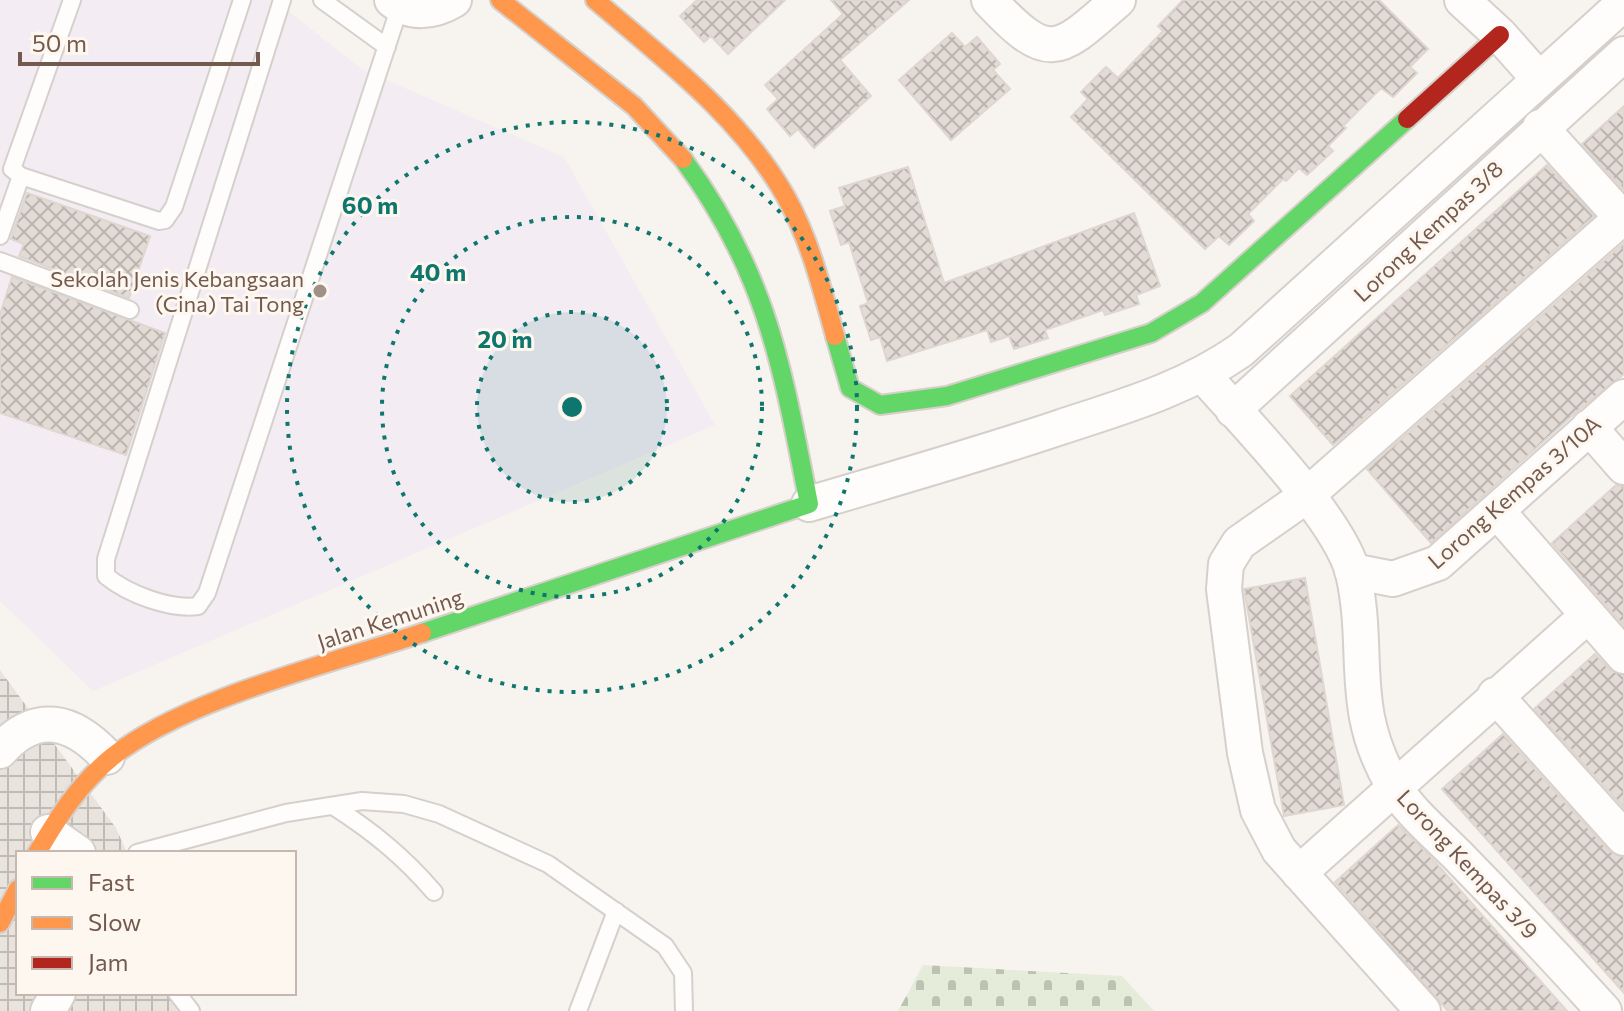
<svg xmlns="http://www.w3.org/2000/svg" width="1624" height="1011" viewBox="0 0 1624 1011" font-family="Commissioner,sans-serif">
	<defs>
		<pattern id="industrial-grid" width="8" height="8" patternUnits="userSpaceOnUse" patternTransform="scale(2)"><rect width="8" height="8" fill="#e9e3de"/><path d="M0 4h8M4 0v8" fill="none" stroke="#c1bbb6"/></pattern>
		<pattern id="cemetery-stones" width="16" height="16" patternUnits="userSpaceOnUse" patternTransform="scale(2)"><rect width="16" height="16" fill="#e5ecda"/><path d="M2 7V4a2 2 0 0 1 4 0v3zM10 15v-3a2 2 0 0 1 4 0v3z" fill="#bec2b3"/></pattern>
		<pattern id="building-cross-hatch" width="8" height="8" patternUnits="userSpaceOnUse" patternTransform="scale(2)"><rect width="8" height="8" fill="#e3dbd5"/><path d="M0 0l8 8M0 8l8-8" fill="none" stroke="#bcb5af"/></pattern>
	</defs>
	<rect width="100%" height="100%" fill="#f7f3ee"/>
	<!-- industrial -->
	<path fill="url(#industrial-grid)" d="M0 670 116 828 127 853H18V993H190L198 1011H0Z"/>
	<!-- education -->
	<path fill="#f3ecf3" d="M0 0H274L363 70 564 157 715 425 93 691 0 601Z"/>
	<!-- cemetery -->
	<path fill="url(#cemetery-stones)" d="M923 965 1122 976 1154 1011H898Z"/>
	<!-- building -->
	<path fill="url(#building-cross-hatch)" stroke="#dfd6d0" stroke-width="2" d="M697 0H785L728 54 711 36 704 42 680 16Z
		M831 0H909L840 60 871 96 814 148 798 129 790 136 767 109 778 99 765 85 843 14Z
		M1183 0H1379L1428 49 1410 67 1417 73 1393 97 1381 88 1343 126 1346 128 1328 146 1333 151 1307 175 1299 168 1286 181 1283 179 1248 214 1254 221 1229 245 1219 236 1205 249 1071 117 1088 99 1081 92 1106 67 1118 78 1163 31 1158 26Z
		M952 33 965 47 977 37 1000 64 993 70 1010 89 951 140 899 80Z
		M1624 106V190L1582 144Z
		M1547 165 1594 216 1333 445 1290 396Z
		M908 167 944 283 1134 213 1160 286 1136 295 1139 304 1105 315 1103 310 1045 330 1048 338 1014 349 1009 336 991 342 987 330 887 361 880 337 871 340 860 306 868 303 849 242 841 245 830 211 845 206 839 188Z
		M27 193 150 236 129 298 19 256 24 244 11 239Z
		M1624 243V374L1576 412 1431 543 1367 469Z
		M12 277 165 333 126 455 0 413V315Z
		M1616 485 1624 486V626L1552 543Z
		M1305 578 1344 805 1284 816 1244 589Z
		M1595 654 1610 670 1624 675V808L1534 709Z
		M1503 734 1609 851 1624 857V993L1442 789Z
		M1398 825 1429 855 1567 1011H1448L1335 882Z"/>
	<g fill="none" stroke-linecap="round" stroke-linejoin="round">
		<!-- lane casing -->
		<g stroke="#d6d0cc" stroke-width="20">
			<path id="lane" d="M72 0 12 169 21 176 159 221 165 220 174 207 242 0
				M282 0 106 559V576C128 594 170 610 198 606L207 593 400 6
				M322 0 387 47
				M0 236 21 176
				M0 261 130 310
				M333 806C372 831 403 856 434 892
				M137 853 286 813 362 801 404 804 439 814 548 864 665 946 683 973 684 1011
				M177 993 191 1011
				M578 1011 616 911"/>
		</g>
		<!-- street casing -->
		<g stroke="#d6d0cc" stroke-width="38">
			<path id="street" d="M392 0C411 15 434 12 454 0
				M989 0C1049 64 1057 54 1118 0
				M1462 0 1500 35 1539 79
				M1540 127 1624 220
				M1204 376C1243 421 1339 518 1353 573 1371 651 1347 707 1393 785 1410 813 1440 837 1463 861 1511 910 1558 960 1604 1011
				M1233 410 1624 54
				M1589 427 1624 467
				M809 504C893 479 978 455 1061 427 1125 406 1185 389 1241 350L1624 3
				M1497 511 1624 656
				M1352 571 1393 579 1438 563 1624 397
				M1495 695 1624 838
				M0 751C36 710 73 720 107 757
				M48 832 78 853
				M1299 873 1587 616
				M48 1011 58 993
				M1423 1011 1279 850 1258 810 1245 753 1224 589 1226 564 1239 543 1306 496 1624 216"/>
		</g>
		<!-- fast casing -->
		<g stroke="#d6cfca" stroke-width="22">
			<path id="fast" d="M835 336 850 388 880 405 947 396 1151 333 1202 303 1407 119
				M422 633 809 504C782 367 768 275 683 159"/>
		</g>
		<!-- slow casing -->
		<g stroke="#d6cfca" stroke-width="22">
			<path id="slow" d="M500 0 634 106 683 159
				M595 0C664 59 741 117 786 197 810 240 822 289 835 336
				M37 853C58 817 79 784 112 757 186 698 330 664 422 633
				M0 923 18 889"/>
		</g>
		<!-- jam casing -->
		<g stroke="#d6cfca" stroke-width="22">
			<path id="jam" d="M1407 119 1500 35"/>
		</g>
		<!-- lane -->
		<use href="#lane" stroke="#fefdfc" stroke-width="16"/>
		<!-- street -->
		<use href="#street" stroke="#fefdfc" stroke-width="34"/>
		<!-- fast -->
		<use href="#fast" stroke="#63d668" stroke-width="18"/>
		<!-- slow -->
		<use href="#slow" stroke="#ff974d" stroke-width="18"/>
		<!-- jam -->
		<use href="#jam" stroke="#b3261e" stroke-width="18"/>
	</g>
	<!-- distance rings -->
	<circle cx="572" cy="407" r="95" fill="#0f766e" fill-opacity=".12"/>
	<g fill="none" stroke="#0f766e" stroke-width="4" stroke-dasharray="4 8">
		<circle cx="572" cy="407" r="95"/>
		<circle cx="572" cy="407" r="190"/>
		<circle cx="572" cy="407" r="285"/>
	</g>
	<!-- markers -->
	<circle fill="#a19087" stroke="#fdf7f0" stroke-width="3" cx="320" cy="291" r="8"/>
	<g text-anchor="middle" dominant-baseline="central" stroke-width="6" stroke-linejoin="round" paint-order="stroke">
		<!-- street labels -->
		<g font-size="22" fill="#735a4f" stroke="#fdf7f0">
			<text transform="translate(1428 231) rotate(-43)">Lorong Kempas 3/8</text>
			<text transform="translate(1514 492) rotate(-41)">Lorong Kempas 3/10A</text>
			<text transform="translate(390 619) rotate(-18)">Jalan Kemuning</text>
			<text transform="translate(1468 864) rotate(47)">Lorong Kempas 3/9</text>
		</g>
		<!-- poi labels -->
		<g font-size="22" fill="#735a4f" stroke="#fdf7f0" text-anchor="end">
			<text x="304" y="278">Sekolah Jenis Kebangsaan<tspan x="304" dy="25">(Cina) Tai Tong</tspan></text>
		</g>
	</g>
	<circle cx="572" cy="407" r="12" fill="#0f766e" stroke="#fdf7f0" stroke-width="4"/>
	<g font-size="24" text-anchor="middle" font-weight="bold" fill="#0f766e" stroke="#fdf7f0" stroke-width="6" stroke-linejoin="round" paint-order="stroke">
		<text x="370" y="214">60 m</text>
		<text x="438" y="281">40 m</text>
		<text x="505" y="348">20 m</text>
	</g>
	<!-- legend -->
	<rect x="16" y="851" width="280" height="144" fill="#fdf7f0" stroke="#c6b8b0" stroke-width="2"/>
	<rect x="32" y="877" width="40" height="12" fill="#63d668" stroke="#c6b8b0" stroke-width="2"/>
	<text x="88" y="891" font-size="24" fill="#735a4f">Fast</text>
	<rect x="32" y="917" width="40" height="12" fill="#ff974d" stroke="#c6b8b0" stroke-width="2"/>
	<text x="88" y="931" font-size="24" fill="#735a4f">Slow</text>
	<rect x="32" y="957" width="40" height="12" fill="#b3261e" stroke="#c6b8b0" stroke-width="2"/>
	<text x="88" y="971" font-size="24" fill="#735a4f">Jam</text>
	<!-- scale -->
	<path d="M20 52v12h238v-12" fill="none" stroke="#735a4f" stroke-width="4"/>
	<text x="32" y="52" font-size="24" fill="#735a4f" stroke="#fdf7f0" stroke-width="6" paint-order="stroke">50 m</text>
</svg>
